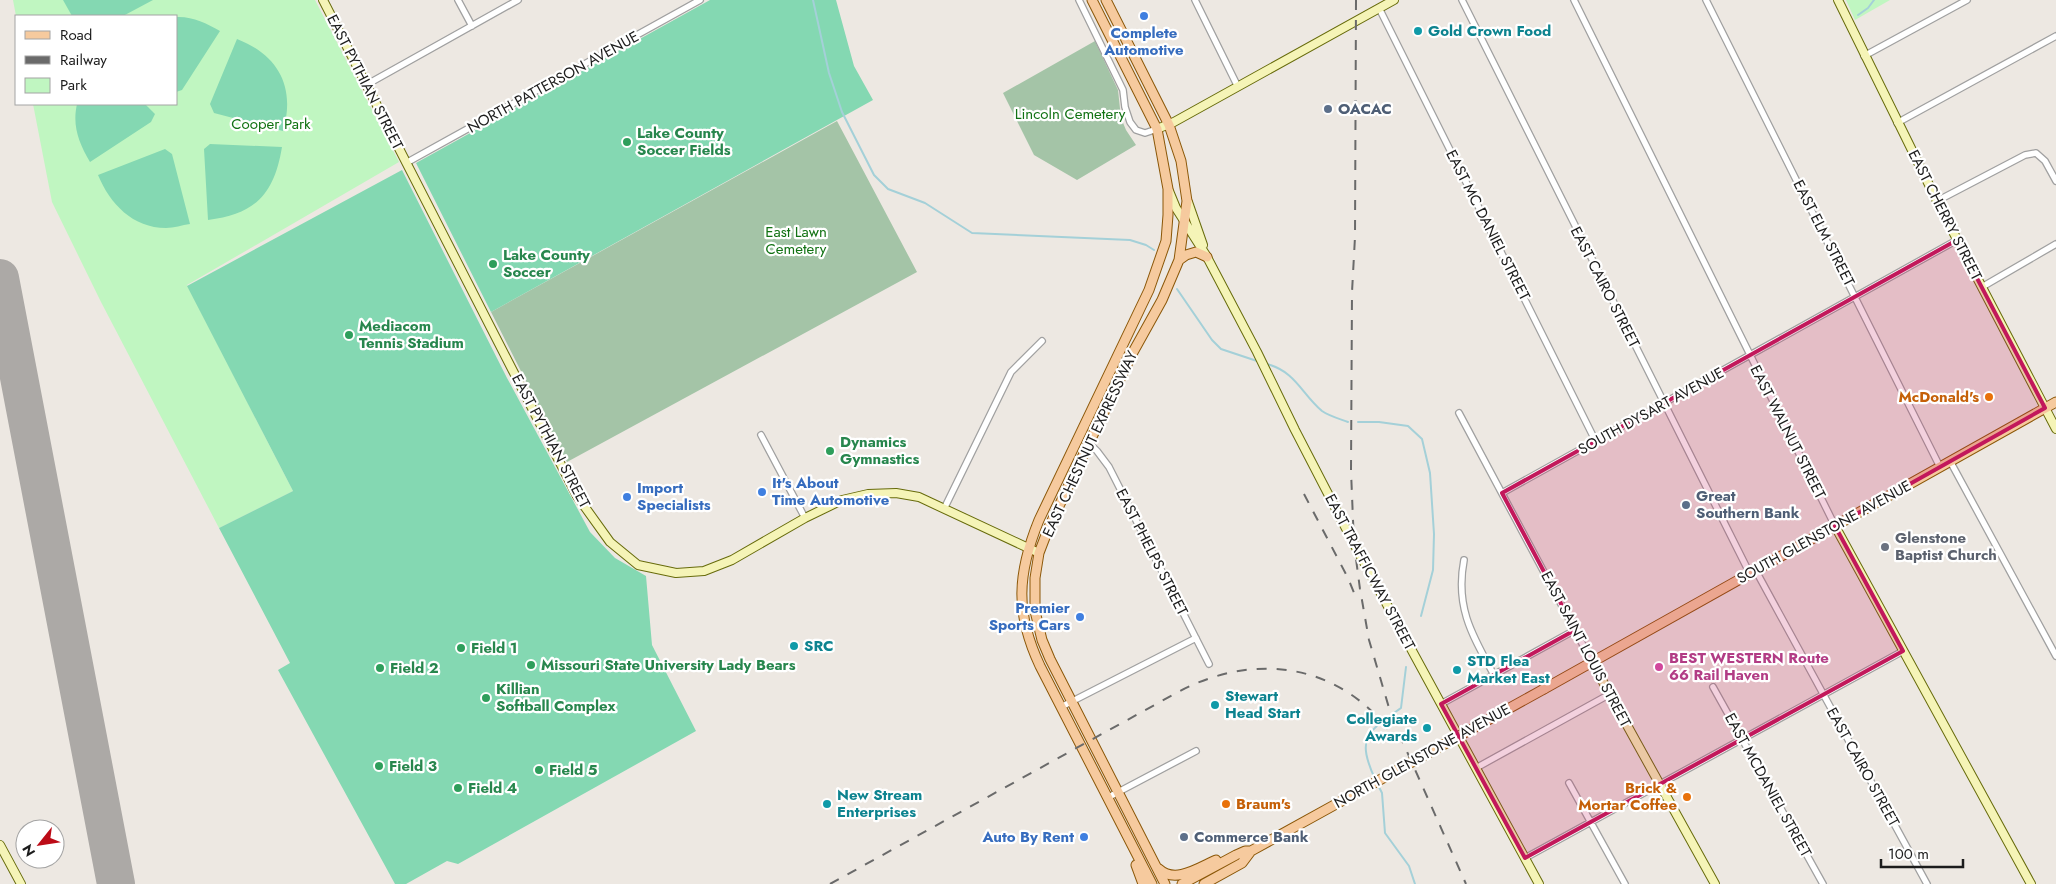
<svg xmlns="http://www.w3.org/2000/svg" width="2056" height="884" viewBox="0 0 2056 884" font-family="Jost,sans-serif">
	<rect width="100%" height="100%" fill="#ede8e2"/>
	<!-- cemetery -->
	<path fill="#a4c4a7" d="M1095 41 1118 90 1121 118 1126 130 1136 145 1077 180 1034 155 1003 93Z
		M837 121 917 272 567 462 491 312Z"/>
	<!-- park -->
	<path fill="#c0f6c1" d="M13 0H315L399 162 187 285 293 491 219 528 101 302 52 202 33 104H176V16H16Z
		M1846 0H1890L1855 20Z"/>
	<!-- pitch -->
	<path fill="#84d8b2" d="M63 0H153L123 16H72Z
		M710 0H836L854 66 873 100 491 312 416 163Z
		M176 17C192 16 206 23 220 31L182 90 176 92Z
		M237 39C278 55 296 87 283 131L214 113 210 104Z
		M77 104H145L155 114 151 122 90 162C79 143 72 126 77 104Z
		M210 144 282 147C274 195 255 214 208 220L204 149Z
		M165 149 172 154 190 224C182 225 174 228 166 228 133 228 110 204 98 175Z
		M402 170 507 378 590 532 615 558 646 576 652 645 696 731 458 864 447 861 406 884H395L278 670 290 663 219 528 293 491 187 286Z"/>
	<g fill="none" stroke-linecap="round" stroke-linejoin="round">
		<!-- stream -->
		<path stroke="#a4d0d8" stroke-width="2" d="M813 0 829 73 842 112 874 175 888 189 925 203 972 233 1130 240 1146 245 1154 250
			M1858 15 1868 8 1874 0
			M1177 289 1212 340 1221 349 1260 362
			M1267 364C1296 372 1301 393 1322 411 1329 416 1340 419 1348 422
			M1358 422H1379L1408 426 1422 439 1430 473 1434 534 1433 570 1421 616
			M1375 779C1356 737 1367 732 1401 708L1406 667
			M1377 783 1382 793 1385 833 1409 866 1415 884"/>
		<!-- runway -->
		<path stroke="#aca9a6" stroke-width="38" d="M0 278 116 884"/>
		<!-- street casing -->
		<g stroke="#a0a0a0" stroke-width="8">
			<path id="street" d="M458 0 472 26
				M1079 0 1123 90 1125 107 1130 122 1136 130 1145 133 1157 129
				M1195 0 1238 87
				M1462 0 1750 574
				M1574 0 1835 526
				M1706 0 1940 467
				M1379 8 1596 442
				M1864 56 1967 0
				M366 85 518 0
				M1897 123 2056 36
				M406 163 700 0
				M1937 201 2025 155 2036 153 2045 161 2056 181
				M1982 287 2056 244
				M1459 413 1592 662
				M761 435 805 518
				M1089 443 1097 451 1109 467 1209 664
				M1950 461 2056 656
				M1502 493 1957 240
				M944 509 1011 372 1042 341
				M1464 560C1455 607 1472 635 1494 675
				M1756 571 1927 884
				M1713 687 1823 884
				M1441 704 1575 630
				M1061 707 1196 638
				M1476 768 1610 694
				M1569 783 1625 884
				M1107 798 1196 751
				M1525 858 1903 651"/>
		</g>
		<!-- secondary casing -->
		<g stroke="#676b0b" stroke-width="10">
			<path id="secondary" d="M323 0 577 496 610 542 638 565 676 573 704 571 732 560 805 518 842 500 868 494 896 493 919 497 1039 553
				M1838 0 1937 201 2056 429
				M1157 129 1174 122 1394 0
				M1169 191 1176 208 1207 257 1257 352 1295 430 1354 544 1539 884
				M1188 202 1203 245
				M1835 526 2031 884
				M1592 662 1715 884
				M0 845 21 884"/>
		</g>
		<!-- primary casing -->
		<g stroke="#8b5708" stroke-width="11">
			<path id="primary" d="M1092 0 1157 129 1168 189V215L1166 241 1149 290 1039 520C1017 574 1015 613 1040 666L1152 884
				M1106 0 1169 125 1181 161 1187 201 1179 260 1162 300 1132 354 1089 443 1049 527 1039 553 1035 578V611L1042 640 1050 659 1165 884
				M1179 260 1186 255 1196 252 1207 257
				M1544 689 2056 402
				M1136 865 1143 884
				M1159 869C1175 884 1198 868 1216 860
				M1182 884 1236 855 1245 851H1251L1338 803
				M1204 884 1242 863 1251 851"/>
		</g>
		<!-- street -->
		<use href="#street" stroke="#fff" stroke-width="5.5"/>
		<!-- secondary -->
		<use href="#secondary" stroke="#f5f4b7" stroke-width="8"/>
		<!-- primary -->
		<use href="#primary" stroke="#f6ca9e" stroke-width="9"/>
		<!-- rail -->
		<path stroke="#6a6a6a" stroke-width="2" stroke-dasharray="10 10" stroke-linecap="butt" d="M1356 0 1355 237 1352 292 1351 471 1354 544 1360 589 1369 640 1392 718 1466 884
			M1304 494 1348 578 1357 600
			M830 884 1178 692C1257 650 1344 664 1396 740"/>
		<!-- primary-bridge casing -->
		<g stroke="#8b5708" stroke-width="11" stroke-linecap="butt">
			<path id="primary-bridge" d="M1338 803 1544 689"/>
		</g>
		<!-- primary-bridge -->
		<use href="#primary-bridge" stroke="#f6ca9e" stroke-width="9"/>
	</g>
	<!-- marked area -->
	<path fill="#c2185b" fill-opacity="0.2" stroke="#c2185b" stroke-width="4" stroke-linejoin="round" d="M1957 240 2045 408 1835 526 1903 651 1525 858 1441 704 1575 630 1502 493Z"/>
	<!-- markers -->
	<g fill="#3f7fe0" stroke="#fff" stroke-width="2">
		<circle cx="1144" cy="16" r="5"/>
		<circle cx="762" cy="492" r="5"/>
		<circle cx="627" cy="497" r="5"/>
		<circle cx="1080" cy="617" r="5"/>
		<circle cx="1084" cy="837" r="5"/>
	</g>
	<g fill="#0f9aa8" stroke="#fff" stroke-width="2">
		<circle cx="1418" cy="31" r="5"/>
		<circle cx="794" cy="646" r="5"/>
		<circle cx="1457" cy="670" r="5"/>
		<circle cx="1215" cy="705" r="5"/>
		<circle cx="1427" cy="728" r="5"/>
		<circle cx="827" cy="804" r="5"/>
	</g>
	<g fill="#5c6f8a" stroke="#fff" stroke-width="2">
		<circle cx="1328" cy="109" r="5"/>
		<circle cx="1686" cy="505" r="5"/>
		<circle cx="1184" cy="837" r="5"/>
	</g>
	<g fill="#2e9e5b" stroke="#fff" stroke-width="2">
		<circle cx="627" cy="142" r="5"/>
		<circle cx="493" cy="264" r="5"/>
		<circle cx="349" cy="335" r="5"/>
		<circle cx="830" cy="451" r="5"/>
		<circle cx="461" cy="648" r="5"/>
		<circle cx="531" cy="665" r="5"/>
		<circle cx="380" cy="668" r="5"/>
		<circle cx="486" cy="698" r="5"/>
		<circle cx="379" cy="766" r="5"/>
		<circle cx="539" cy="770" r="5"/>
		<circle cx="458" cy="788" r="5"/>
	</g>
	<g fill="#e8710a" stroke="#fff" stroke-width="2">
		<circle cx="1989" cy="397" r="5"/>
		<circle cx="1687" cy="797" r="5"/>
		<circle cx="1226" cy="804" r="5"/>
	</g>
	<circle fill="#6b7280" stroke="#fff" stroke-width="2" cx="1885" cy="547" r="5"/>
	<circle fill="#d1479c" stroke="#fff" stroke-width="2" cx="1659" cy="667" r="5"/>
	<g text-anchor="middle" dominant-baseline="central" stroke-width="4.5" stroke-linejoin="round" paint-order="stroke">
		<!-- culture labels -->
		<g font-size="15" font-weight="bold" fill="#0d838f" stroke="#fff" text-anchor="start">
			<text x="1428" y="31">Gold Crown Food</text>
			<text x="804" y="646">SRC</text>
			<text x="1467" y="661">STD Flea<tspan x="1467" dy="17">Market East</tspan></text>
			<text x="1225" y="696">Stewart<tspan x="1225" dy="17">Head Start</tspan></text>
			<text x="1417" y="719" text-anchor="end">Collegiate<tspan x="1417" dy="17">Awards</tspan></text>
			<text x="837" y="795">New Stream<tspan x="837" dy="17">Enterprises</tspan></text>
		</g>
		<!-- shop labels -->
		<g font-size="15" font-weight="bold" fill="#366cbe" stroke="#fff" text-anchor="start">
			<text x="1144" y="33" text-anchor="middle">Complete<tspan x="1144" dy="17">Automotive</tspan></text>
			<text x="772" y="483">It's About<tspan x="772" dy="17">Time Automotive</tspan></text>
			<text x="637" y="488">Import<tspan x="637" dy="17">Specialists</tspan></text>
			<text x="1070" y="608" text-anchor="end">Premier<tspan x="1070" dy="17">Sports Cars</tspan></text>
			<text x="1074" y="837" text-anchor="end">Auto By Rent</text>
		</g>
		<!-- street labels -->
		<g font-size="15" fill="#1c1c1c" stroke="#fff">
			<text transform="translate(365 82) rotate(63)">EAST PYTHIAN STREET</text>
			<text transform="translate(553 82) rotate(-29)">NORTH PATTERSON AVENUE</text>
			<text transform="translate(1945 215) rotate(63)">EAST CHERRY STREET</text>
			<text transform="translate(1488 225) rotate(63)">EAST MC DANIEL STREET</text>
			<text transform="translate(1824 233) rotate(63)">EAST ELM STREET</text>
			<text transform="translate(1605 287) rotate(63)">EAST CAIRO STREET</text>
			<text transform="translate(1651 411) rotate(-29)">SOUTH DYSART AVENUE</text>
			<text transform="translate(1788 432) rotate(63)">EAST WALNUT STREET</text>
			<text transform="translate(551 441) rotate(62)">EAST PYTHIAN STREET</text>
			<text transform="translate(1090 444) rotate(-65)">EAST CHESTNUT EXPRESSWAY</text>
			<text transform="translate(1824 532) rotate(-29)">SOUTH GLENSTONE AVENUE</text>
			<text transform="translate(1152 552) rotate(63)">EAST PHELPS STREET</text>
			<text transform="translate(1370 572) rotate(62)">EAST TRAFFICWAY STREET</text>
			<text transform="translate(1586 649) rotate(62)">EAST SAINT LOUIS STREET</text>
			<text transform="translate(1422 756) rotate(-29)">NORTH GLENSTONE AVENUE</text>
			<text transform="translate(1863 767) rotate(61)">EAST CAIRO STREET</text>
			<text transform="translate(1768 785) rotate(61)">EAST MCDANIEL STREET</text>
		</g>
		<!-- service labels -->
		<g font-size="15" font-weight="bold" fill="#4e5e75" stroke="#fff" text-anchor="start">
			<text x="1338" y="109">OACAC</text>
			<text x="1696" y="496">Great<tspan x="1696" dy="17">Southern Bank</tspan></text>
			<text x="1194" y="837">Commerce Bank</text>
		</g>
		<!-- park labels -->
		<g font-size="15" fill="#117213" stroke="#fff">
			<text x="1070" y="114">Lincoln Cemetery</text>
			<text x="271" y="124">Cooper Park</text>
			<text x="796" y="232">East Lawn<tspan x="796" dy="17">Cemetery</tspan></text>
		</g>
		<!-- leisure labels -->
		<g font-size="15" font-weight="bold" fill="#27864d" stroke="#fff" text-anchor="start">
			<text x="637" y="133">Lake County<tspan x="637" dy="17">Soccer Fields</tspan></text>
			<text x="503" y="255">Lake County<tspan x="503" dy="17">Soccer</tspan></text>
			<text x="359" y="326">Mediacom<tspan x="359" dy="17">Tennis Stadium</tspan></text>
			<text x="840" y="442">Dynamics<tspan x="840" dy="17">Gymnastics</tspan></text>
			<text x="471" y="648">Field 1</text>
			<text x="541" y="665">Missouri State University Lady Bears</text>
			<text x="390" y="668">Field 2</text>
			<text x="496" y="689">Killian<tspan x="496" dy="17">Softball Complex</tspan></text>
			<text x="389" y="766">Field 3</text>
			<text x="549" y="770">Field 5</text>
			<text x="468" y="788">Field 4</text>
		</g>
		<!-- food labels -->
		<g font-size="15" font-weight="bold" fill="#c56008" stroke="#fff" text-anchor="end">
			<text x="1979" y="397">McDonald's</text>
			<text x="1677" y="788">Brick &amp;<tspan x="1677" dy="17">Mortar Coffee</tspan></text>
			<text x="1236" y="804" text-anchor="start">Braum's</text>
		</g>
		<!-- worship labels -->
		<g font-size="15" font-weight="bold" fill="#5b616d" stroke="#fff" text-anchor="start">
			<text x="1895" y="538">Glenstone<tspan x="1895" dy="17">Baptist Church</tspan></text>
		</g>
		<!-- hotel labels -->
		<g font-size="15" font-weight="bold" fill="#b23c85" stroke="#fff" text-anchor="start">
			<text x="1669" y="658">BEST WESTERN Route<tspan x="1669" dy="17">66 Rail Haven</tspan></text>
		</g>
	</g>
	<!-- legend -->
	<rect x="15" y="15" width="162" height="90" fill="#ffffff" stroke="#a4a4a4"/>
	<rect x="25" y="31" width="25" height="8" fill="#f6ca9e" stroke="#a4a4a4"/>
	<text x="60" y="40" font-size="15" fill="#1c1c1c">Road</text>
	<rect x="25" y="56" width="25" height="8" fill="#6a6a6a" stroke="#a4a4a4"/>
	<text x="60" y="65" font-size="15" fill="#1c1c1c">Railway</text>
	<rect x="25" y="78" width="25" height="15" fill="#c0f6c1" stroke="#a4a4a4"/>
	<text x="60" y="90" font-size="15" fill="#1c1c1c">Park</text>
	<!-- north arrow -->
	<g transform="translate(40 844) rotate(240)"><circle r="24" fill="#ffffff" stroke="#a4a4a4"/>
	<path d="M0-4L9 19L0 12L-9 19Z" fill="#bc0b17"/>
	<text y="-8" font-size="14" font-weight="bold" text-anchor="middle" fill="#1c1c1c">N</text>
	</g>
	<!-- scale -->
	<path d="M1881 859v8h82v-8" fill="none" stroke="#1c1c1c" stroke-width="2.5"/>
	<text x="1888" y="859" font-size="15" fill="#1c1c1c" stroke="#ffffff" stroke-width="4" paint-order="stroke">100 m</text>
</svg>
